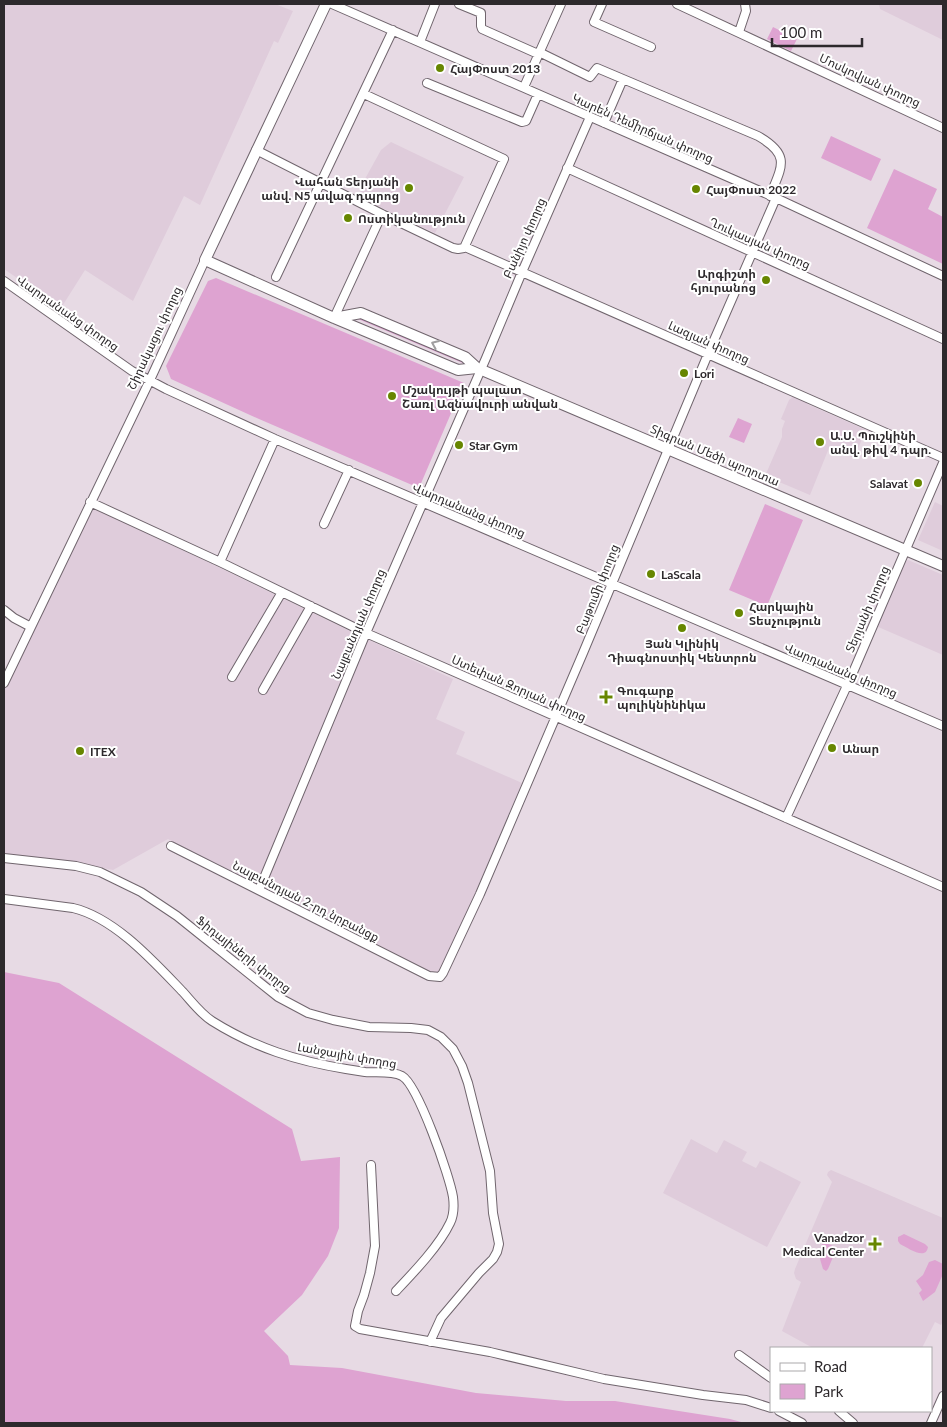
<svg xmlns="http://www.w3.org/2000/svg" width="947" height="1427" viewBox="0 0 947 1427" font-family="Lato,'Noto Sans Armenian',sans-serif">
	<rect width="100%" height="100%" fill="#e7dae4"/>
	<!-- built -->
	<path fill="#dfccdb" d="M4 4H275L293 11 278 43 274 41 200 205 184 196 133 301 85 270 61 308 4 269Z
		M879 4H943V40L880 9Z
		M391 142 464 177 435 233 374 204 365 197 360 191 361 186 381 150Z
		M794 396 808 402 807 404 866 430 854 458 829 448 810 495 765 476 782 437V429L785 421 781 419 789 400Z
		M935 502 943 506V551L918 540Z
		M95 509 216 566 360 636 453 679 436 719 465 732 456 754 522 783 442 971 434 974 264 890 168 839 113 870 74 862 4 854V688L88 512Z
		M908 560 943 575V655L876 626 903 563Z
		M691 1139 717 1153 724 1140 747 1152 742 1161 756 1168 760 1161 801 1182 767 1247 663 1193Z
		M831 1170 943 1218V1321L941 1325 935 1322 922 1348H813L782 1331 801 1282 796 1279 794 1273 795 1269 832 1182 827 1175 828 1172Z"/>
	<!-- green -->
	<path fill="#dea3d1" d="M773 27 797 39 791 51 767 39Z
		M831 136 881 159 871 181 821 158Z
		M894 169 937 189 928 209 943 217V264L867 228Z
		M216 278 464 383 419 488 259 419 171 379 166 366 208 281Z
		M359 317 466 362 465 364 358 319Z
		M738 418 752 424 744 443 729 437Z
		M765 504 803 520 767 606 729 590Z
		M4 972 59 983 292 1129 301 1161 340 1157 339 1228 328 1256 302 1295 264 1331 288 1356 290 1365 342 1368 476 1393 566 1401H615L730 1419 745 1423H4Z
		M904 1234 925 1244 928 1247C926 1261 908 1248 900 1244L898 1241V1237Z
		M824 1242 835 1247 836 1250 828 1269 826 1271 823 1269C820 1259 816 1250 824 1242Z
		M935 1260 943 1264V1274L935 1292 923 1301 919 1293 922 1290 916 1281 923 1275 929 1262Z"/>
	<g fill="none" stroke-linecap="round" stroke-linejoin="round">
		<!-- minor casing -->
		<g stroke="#70656d" stroke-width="10">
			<path id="minor" d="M332 4 776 198 943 276
				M459 4 481 13V26L482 29 538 54
				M602 4 594 22 651 47
				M677 4 943 128
				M739 32 746 11 745 4
				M420 42 435 4
				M539 52 590 77 597 68 623 79
				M427 83 522 122 526 121 538 94
				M524 87 561 4
				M604 123 623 79 758 136C791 155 782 166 770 196
				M256 150 382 214 453 248 458 249 464 248 504 159 364 94
				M567 168 943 339
				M465 247 943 458
				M276 277 393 30
				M4 281 132 371 166 389 275 439 943 726
				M334 318 382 214
				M90 502 220 562 366 633 943 887
				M324 524 349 470
				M220 562 275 439
				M4 610 14 618 31 627
				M232 677 282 592
				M4 683 150 380 205 260
				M263 690 311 606
				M786 818 851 677 943 463
				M171 846 429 976 440 977 443 973 480 894 583 653 708 354 776 198
				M4 858 76 866 100 872 141 892 177 916 278 997 308 1013 333 1020 369 1027 411 1028 428 1030 441 1037 453 1049 462 1066 468 1083 490 1171 493 1213 499 1244 497 1252 493 1259 479 1273 441 1318 430 1342
				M259 890 366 633 486 358 522 272 590 117
				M4 899 73 908C115 918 154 962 183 992 192 1002 201 1014 212 1021 255 1048 297 1061 346 1069 352 1070 359 1071 365 1072 377 1073 392 1071 402 1076 418 1085 450 1177 453 1197 454 1205 454 1215 450 1223 439 1246 414 1272 396 1291
				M371 1165 375 1246 370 1273 364 1295 358 1311 355 1326 360 1329 490 1352 604 1379 703 1395 746 1400 771 1408
				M739 1355 771 1378
				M779 1411 802 1423
				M839 1411 853 1423
				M931 1423 943 1396"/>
		</g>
		<!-- major casing -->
		<g stroke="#70656d" stroke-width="12">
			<path id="major" d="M326 4 205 260 334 318 458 370 477 368
				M334 318 361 313 465 357 477 368 943 566"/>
		</g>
		<!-- minor -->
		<use href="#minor" stroke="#fff" stroke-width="8"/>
		<!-- major -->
		<use href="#major" stroke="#fff" stroke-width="10"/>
	</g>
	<!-- one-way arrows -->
	<defs><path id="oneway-chevron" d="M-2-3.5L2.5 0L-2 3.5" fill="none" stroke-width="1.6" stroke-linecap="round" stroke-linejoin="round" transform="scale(1.25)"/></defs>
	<use stroke="#a09fa0" href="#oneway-chevron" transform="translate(435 344) rotate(-157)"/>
	<!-- markers -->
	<g fill="#678600" stroke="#fff" stroke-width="2">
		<circle cx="440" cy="68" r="5"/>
		<circle cx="409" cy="188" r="5"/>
		<circle cx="696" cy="189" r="5"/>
		<circle cx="348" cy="218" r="5"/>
		<circle cx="766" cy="280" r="5"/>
		<circle cx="684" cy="373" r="5"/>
		<circle cx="392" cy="396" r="5"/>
		<circle cx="820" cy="442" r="5"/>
		<circle cx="459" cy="445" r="5"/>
		<circle cx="918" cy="483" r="5"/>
		<circle cx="651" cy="574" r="5"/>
		<circle cx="739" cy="613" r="5"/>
		<circle cx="682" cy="628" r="5"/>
		<path d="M603.5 689.5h5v5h5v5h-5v5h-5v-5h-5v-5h5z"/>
		<circle cx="832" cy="748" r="5"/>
		<circle cx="80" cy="751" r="5"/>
		<path d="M872.5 1236.5h5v5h5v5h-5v5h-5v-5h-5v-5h5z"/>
	</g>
	<g text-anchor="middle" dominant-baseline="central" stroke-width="4" stroke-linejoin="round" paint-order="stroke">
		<!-- poi labels -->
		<g font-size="12" font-weight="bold" fill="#2d292c" stroke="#fff" text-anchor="start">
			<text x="450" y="68">ՀայՓոստ 2013</text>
			<text x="399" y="181" text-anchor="end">Վահան Տերյանի<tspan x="399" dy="14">անվ. N5 ավագ դպրոց</tspan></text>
			<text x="706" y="189">ՀայՓոստ 2022</text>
			<text x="358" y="218">Ոստիկանություն</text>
			<text x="756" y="273" text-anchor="end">Արգիշտի<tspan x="756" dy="14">հյուրանոց</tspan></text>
			<text x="694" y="373">Lori</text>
			<text x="402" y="389">Մշակույթի պալատ<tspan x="402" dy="14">Շառլ Ազնավուրի անվան</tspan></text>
			<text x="830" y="435">Ա.Ս. Պուշկինի<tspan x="830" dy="14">անվ. թիվ 4 դպր.</tspan></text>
			<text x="469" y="445">Star Gym</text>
			<text x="908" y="483" text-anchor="end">Salavat</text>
			<text x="661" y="574">LaScala</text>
			<text x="749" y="606">Հարկային<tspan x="749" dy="14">Տեսչություն</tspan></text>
			<text x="682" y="643" text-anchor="middle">Յան Կլինիկ<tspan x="682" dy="14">Դիագնոստիկ Կենտրոն</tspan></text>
			<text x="617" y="690">Գուգարք<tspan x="617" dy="14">պոլիկնինիկա</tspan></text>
			<text x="842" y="748">Անար</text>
			<text x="90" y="751">ITEX</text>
			<text x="864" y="1237" text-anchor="end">Vanadzor<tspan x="864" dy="14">Medical Center</tspan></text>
		</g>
		<!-- street labels -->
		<g font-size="12" fill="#2d292c" stroke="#fff">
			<text transform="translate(870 80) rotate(25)">Մոսկովյան փողոց</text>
			<text transform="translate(643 128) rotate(24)">Կարեն Դեմիրճյան փողոց</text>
			<text transform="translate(524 238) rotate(-66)">Բանիյո փողոց</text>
			<text transform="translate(760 243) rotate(24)">Ղուկասյան փողոց</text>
			<text transform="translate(68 313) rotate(35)">Վարդանանց փողոց</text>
			<text transform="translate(154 338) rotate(-65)">Շիրակացու փողոց</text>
			<text transform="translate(709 342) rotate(24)">Լազյան փողոց</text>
			<text transform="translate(715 455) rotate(23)">Տիգրան Մեծի պողոտա</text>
			<text transform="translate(469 510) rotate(23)">Վարդանանց փողոց</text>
			<text transform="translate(597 589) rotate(-68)">Բաթումի փողոց</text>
			<text transform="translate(867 609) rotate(-67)">Տերյանի փողոց</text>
			<text transform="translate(358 624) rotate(-67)">Նալբանդյան փողոց</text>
			<text transform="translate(841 670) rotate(23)">Վարդանանց փողոց</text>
			<text transform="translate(519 688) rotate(24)">Ստեփան Զորյան փողոց</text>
			<text transform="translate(306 901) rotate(27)">Նալբանդյան 2-րդ նրբանցք</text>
			<text transform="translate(244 954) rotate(38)">Ֆիդայիների փողոց</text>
			<text transform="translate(347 1055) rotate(10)">Լանջային փողոց</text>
		</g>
	</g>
	<!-- border -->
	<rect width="947" height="1427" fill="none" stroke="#2d292c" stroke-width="10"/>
	<!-- legend -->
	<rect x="770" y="1347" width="162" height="65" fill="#ffffff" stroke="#aba9ab"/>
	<rect x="780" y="1363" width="25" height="8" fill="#ffffff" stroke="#aba9ab"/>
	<text x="814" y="1372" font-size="15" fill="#2d292c">Road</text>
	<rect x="780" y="1384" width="25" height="15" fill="#dea3d1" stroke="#aba9ab"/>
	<text x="814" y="1397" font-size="15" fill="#2d292c">Park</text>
	<!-- scale -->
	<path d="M772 38v8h90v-8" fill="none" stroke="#2d292c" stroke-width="2.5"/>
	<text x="780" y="38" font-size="15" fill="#2d292c" stroke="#ffffff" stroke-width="4" paint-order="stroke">100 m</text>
</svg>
